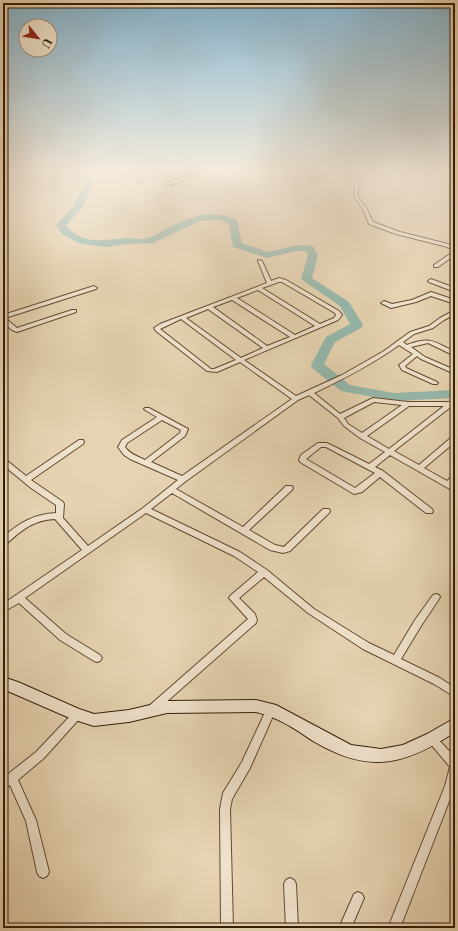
<svg xmlns="http://www.w3.org/2000/svg" width="458" height="931" viewBox="0 0 458 931" font-family="'Libre Caslon Text',serif">
	<rect width="100%" height="100%" fill="#e6d3b1"/>
	<filter id="stains"><feTurbulence type="fractalNoise" baseFrequency=".005" numOctaves="4"/><feColorMatrix values="0 0 0 0 .2 0 0 0 0 .09 0 0 0 0 .02 0 0 0 .5 -.17"/></filter>
	<radialGradient id="worn" r=".72"><stop offset=".6" stop-color="#630" stop-opacity="0"/><stop offset="1" stop-color="#630" stop-opacity=".3"/></radialGradient>
	<g fill="none" stroke-linecap="round" stroke-linejoin="round">
		<!-- river -->
		<path fill="#96b8ac" fill-rule="evenodd" d="M50 169H61L93 179 94 181 82 208 66 225C79 245 106 240 126 238 133 238 141 240 147 238 153 237 159 233 164 230 192 217 206 208 237 220L242 243 268 252 297 245 313 246 318 255 312 278 349 302 363 325 361 328 335 342 324 364 350 385 394 393 455 390V398L394 401 346 392 341 391 312 368 311 365 326 337 350 324 340 306 301 279 308 255 306 251H297L267 258 233 247 229 224 220 220 200 221 153 243 126 244 106 247 81 244 63 235 56 225 73 207 85 182 51 171Z"/>
		<!-- street casing -->
		<g stroke="#614a32" stroke-width="2">
			<path id="street" d="M142 169C148 168 153 172 159 171 166 171 172 168 179 169L158 174 139 182H137V180L153 173Z
				M194 169H198C193 176 174 187 166 184L186 175Z
				M371 169H375C366 177 352 187 360 200 362 203 364 205 366 208 369 212 370 217 373 222L400 232 448 244 455 247V250L444 246 396 234 369 224 363 209 355 198 354 193 355 185 363 175 345 176 327 174 312 181 309 180 326 172 345 174 366 173Z
				M453 252H455V255L438 267H434V265Z
				M258 260 262 261 271 281 279 278 286 280 339 311 342 315 338 320 244 360 296 396 342 375 384 351 410 332 429 326 440 318 455 310V314L444 320 433 328 414 334 403 342 407 345C432 336 434 342 455 352V356L428 343 411 347 425 357 455 370V374L421 359 417 356 405 366 406 368 437 382 438 383 437 384H433L402 370 399 365 413 354 399 345C373 364 343 379 314 393L340 414 373 398 408 402H455V406H452L394 451 419 465 453 436H455V442L424 468 447 481 452 476H455V482L453 485 455 486V492L390 455 375 467 383 471 432 509 433 511 432 513H426L380 477 362 492 354 494 300 462 299 460 301 455 318 443H327L369 464 385 452 360 438 344 426 338 418 309 395 298 400 186 481 176 489 243 527 286 486H292L293 488 292 490 249 530 275 545 284 547 323 509H329L330 511 329 513 290 551 283 553 270 550 172 493 151 509 240 552 267 570 314 609 369 643 394 655 415 620 433 595 436 594 439 595 440 597 439 599 421 626 401 659 440 678 455 688V697L434 684 363 649 308 613 264 577 239 598 255 614 257 620 256 623 155 712 152 713 149 712 147 709 149 706 248 619 229 598 230 596 258 572 234 556 146 513 25 598 66 634 100 655 102 658 100 661 97 662 94 661 60 640 19 603 3 612V604L82 550 55 519C33 520 22 530 6 544L3 545V537C19 523 34 514 56 513V505L31 488 3 465V459H5L26 476 79 440H83L84 442 83 444 31 480 63 502 64 504 63 518 88 546 143 508 178 480 130 459 124 455 118 447 122 440 157 417 145 410 144 409 145 408H149L188 429 185 436 151 462 182 476 292 399 240 362 217 372 207 371 156 331 154 328 160 324 267 283 258 261ZM279 282H282L335 313 336 315 334 318 320 324 262 288ZM258 290 315 326 295 335 237 298ZM232 300 290 337 267 346 213 307ZM208 309 263 348 241 358 186 318ZM181 319 236 360 214 369H211L160 329ZM374 402 402 405 362 433 348 424 344 418ZM409 406H444L389 449 367 436ZM162 420 181 430 180 433 145 460C137 456 130 454 125 447L127 443ZM321 447H326L375 473 355 488 306 459Z
				M431 279 455 288V292L429 282 428 281Z
				M94 286 97 288 96 289 5 318 17 328 72 310H76V312L17 332 12 330 3 322V315Z
				M431 292 455 300V304L431 296 416 302 391 308 381 303 384 301 392 304 412 300Z
				M271 705 274 706 276 709 250 768 232 799 230 809 233 928H221L220 809 223 793 242 762 268 706Z
				M77 711 80 712 82 715 80 718 44 758 18 780 36 820 49 872 47 876 43 878 39 876 37 872 26 821 10 785 3 789V778L36 752 74 712Z
				M432 734 435 736 455 757V786L400 928H388L445 786 450 767 429 742 427 739 429 736Z
				M290 878 294 880 296 884 298 928H286L284 884 286 880Z
				M358 892 362 894 364 898 351 928H339L354 894Z"/>
		</g>
		<!-- secondary casing -->
		<g stroke="#351c08" stroke-width="2">
			<path id="secondary" d="M3 677 18 682 79 709 94 714 129 710 167 701 256 700 276 705 351 745 381 749 403 745 427 734 455 718V732C404 766 368 774 313 741 295 729 278 717 256 712L167 713 129 722 94 726 72 719 3 689Z"/>
		</g>
		<!-- street -->
		<use href="#street" fill="#efe2cc" fill-rule="evenodd"/>
		<!-- secondary -->
		<use href="#secondary" fill="#efe2cc" fill-rule="evenodd"/>
	</g>
	<!-- sky -->
	<linearGradient id="sky" x2="0" y2="1"><stop stop-color="#87b6d0"/><stop offset="0.57" stop-color="#f4ebdc"/><stop offset="1" stop-color="#f4ebdc" stop-opacity="0"/></linearGradient>
	<rect width="458" height="299" fill="url(#sky)"/>
	<!-- margin -->
	<rect width="458" height="931" fill="none" stroke="#e6d3b1" stroke-width="16"/>
	<rect x="4" y="4" width="450" height="923" fill="none" stroke="#351c08" stroke-width="2"/>
	<rect x="8" y="8" width="442" height="915" fill="none" stroke="#351c08"/>
	<!-- north arrow -->
	<g transform="translate(38 38) rotate(120)"><circle r="19" fill="#efe2cc" stroke="#a5937e"/>
	<path d="M0-3L7 15L0 10L-7 15Z" fill="#8f2418"/>
	<text y="-6" font-size="11" font-weight="bold" text-anchor="middle" fill="#351c08">U</text>
	</g>
	<rect width="100%" height="100%" filter="url(#stains)"/>
	<rect width="100%" height="100%" fill="url(#worn)"/>
</svg>
